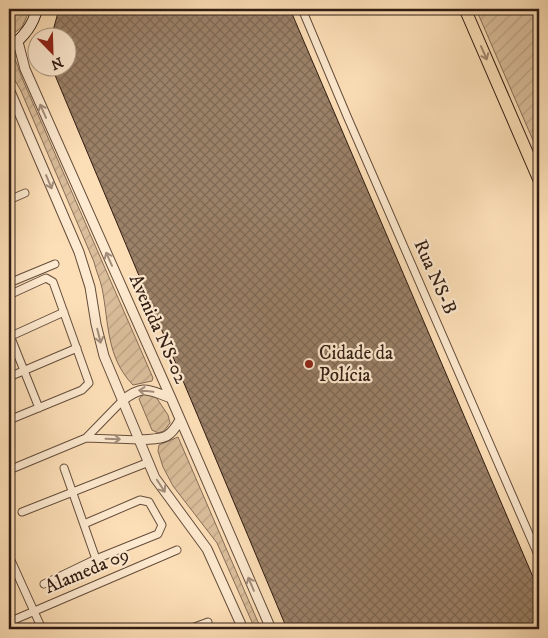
<svg xmlns="http://www.w3.org/2000/svg" width="548" height="638" viewBox="0 0 548 638" font-family="'IM FELL DW Pica',serif">
	<defs>
		<pattern id="garden-furrows" width="10" height="10" patternUnits="userSpaceOnUse" patternTransform="scale(1.25)"><rect width="10" height="10" fill="#dabe9b"/><path d="M-1 1l2-2M0 10L10 0M9 11l2-2" fill="none" stroke="#bca385"/></pattern>
		<pattern id="building-cross-hatch" width="8" height="8" patternUnits="userSpaceOnUse" patternTransform="scale(1.25)"><rect width="8" height="8" fill="#9b8168"/><path d="M0 0l8 8M0 8l8-8" fill="none" stroke="#7f6954"/></pattern>
	</defs>
	<rect width="100%" height="100%" fill="#fddfb7"/>
	<filter id="stains"><feTurbulence type="fractalNoise" baseFrequency=".004" numOctaves="4"/><feColorMatrix values="0 0 0 0 .2 0 0 0 0 .09 0 0 0 0 .02 0 0 0 .5 -.17"/></filter>
	<radialGradient id="worn" r=".72"><stop offset=".6" stop-color="#630" stop-opacity="0"/><stop offset="1" stop-color="#630" stop-opacity=".3"/></radialGradient>
	<!-- garden -->
	<path fill="url(#garden-furrows)" stroke="#866d57" d="M9 9H30L22 27 9 37Z
		M476 9 539 10V154Z
		M15 51V59L22 78 153 378 152 381 133 385C106 357 109 323 102 288 100 279 96 271 94 262L21 91 9 70V54Z
		M143 394H154L168 415 170 423 164 431 158 433 152 430 139 399Z
		M178 437 261 629H255L217 543 173 486 163 467 158 451 159 445Z"/>
	<!-- building -->
	<path fill="url(#building-cross-hatch)" stroke="#311c13" d="M59 9H290L539 591V629H287L52 68H68V38H51Z"/>
	<g fill="none" stroke-linecap="round" stroke-linejoin="round">
		<!-- minor casing -->
		<g stroke="#644d3c" stroke-width="9">
			<path id="minor" d="M302 9 347 116 539 557
				M9 200 25 193
				M9 283 55 264
				M9 295 46 278 53 282 89 383 82 390 9 420
				M9 333 39 408
				M9 337 64 312
				M9 377 77 348
				M86 438 140 440
				M64 468 96 559
				M9 470 86 438 123 400
				M22 512 149 462
				M9 556 42 629
				M44 584 96 559 153 536 158 534 162 525 149 502 140 500 84 524
				M9 622 177 550
				M189 629 208 622"/>
		</g>
		<!-- tertiary casing -->
		<g stroke="#644d3c" stroke-width="11">
			<path id="tertiary" d="M18 42 25 69 171 398 271 629
				M9 89 79 252 90 287 96 324 104 356 155 478 207 549 243 629
				M123 400C144 384 148 390 171 398
				M140 440C163 438 168 441 180 420"/>
		</g>
		<!-- secondary casing -->
		<g stroke="#311c13" stroke-width="12">
			<path id="secondary" d="M9 48C23 38 33 26 37 9"/>
		</g>
		<!-- primary casing -->
		<g stroke="#311c13" stroke-width="13">
			<path id="primary" d="M465 9 539 180"/>
		</g>
		<!-- minor -->
		<use href="#minor" stroke="#feead0" stroke-width="7"/>
		<!-- tertiary -->
		<use href="#tertiary" stroke="#feead0" stroke-width="9"/>
		<!-- secondary -->
		<use href="#secondary" stroke="#feead0" stroke-width="10"/>
		<!-- primary -->
		<use href="#primary" stroke="#fddfb7" stroke-width="11"/>
	</g>
	<!-- one-way arrows -->
	<defs><path id="oneway-shaft" d="M-6 0H5M1.5-3L5.5 0L1.5 3" fill="none" stroke-width="1.6" stroke-linecap="round" stroke-linejoin="round" transform="scale(1.25)"/></defs>
	<use stroke="#a1876d" href="#oneway-shaft" transform="translate(484 53) rotate(66)"/>
	<g stroke="#a28d7b">
		<use href="#oneway-shaft" transform="translate(43 111) rotate(-114)"/>
		<use href="#oneway-shaft" transform="translate(49 182) rotate(67)"/>
		<use href="#oneway-shaft" transform="translate(109 259) rotate(-114)"/>
		<use href="#oneway-shaft" transform="translate(99 336) rotate(76)"/>
		<use href="#oneway-shaft" transform="translate(146 391) rotate(-174)"/>
		<use href="#oneway-shaft" transform="translate(113 439) rotate(2)"/>
		<use href="#oneway-shaft" transform="translate(161 486) rotate(57)"/>
		<use href="#oneway-shaft" transform="translate(251 584) rotate(-113)"/>
	</g>
	<!-- markers -->
	<circle fill="#8f2418" stroke="#feead0" stroke-width="2" cx="309" cy="364" r="5"/>
	<g text-anchor="middle" dominant-baseline="central" stroke-width="4.5" stroke-linejoin="round" paint-order="stroke">
		<!-- street labels -->
		<g font-size="19" fill="#311c13" stroke="#feead0">
			<text transform="translate(435 277) rotate(66)">Rua NS-B</text>
			<text transform="translate(158 329) rotate(66)">Avenida NS-02</text>
			<text transform="translate(87 571) rotate(-23)">Alameda 09</text>
		</g>
		<!-- poi labels -->
		<g font-size="19" fill="#311c13" stroke="#feead0" text-anchor="start">
			<text x="319" y="353">Cidade da<tspan x="319" dy="22">Polícia</tspan></text>
		</g>
	</g>
	<!-- margin -->
	<rect width="548" height="638" fill="none" stroke="#fddfb7" stroke-width="30"/>
	<rect x="10" y="10" width="528" height="618" fill="none" stroke="#311c13" stroke-width="2.5"/>
	<rect x="15" y="15" width="518" height="608" fill="none" stroke="#311c13"/>
	<!-- north arrow -->
	<g transform="translate(52 52) rotate(157)"><circle r="24" fill="#feead0" stroke="#ac9884"/>
	<path d="M0-4L9 19L0 12L-9 19Z" fill="#8f2418"/>
	<text y="-8" font-size="14" font-weight="bold" text-anchor="middle" fill="#311c13">N</text>
	</g>
	<rect width="100%" height="100%" filter="url(#stains)"/>
	<rect width="100%" height="100%" fill="url(#worn)"/>
</svg>
